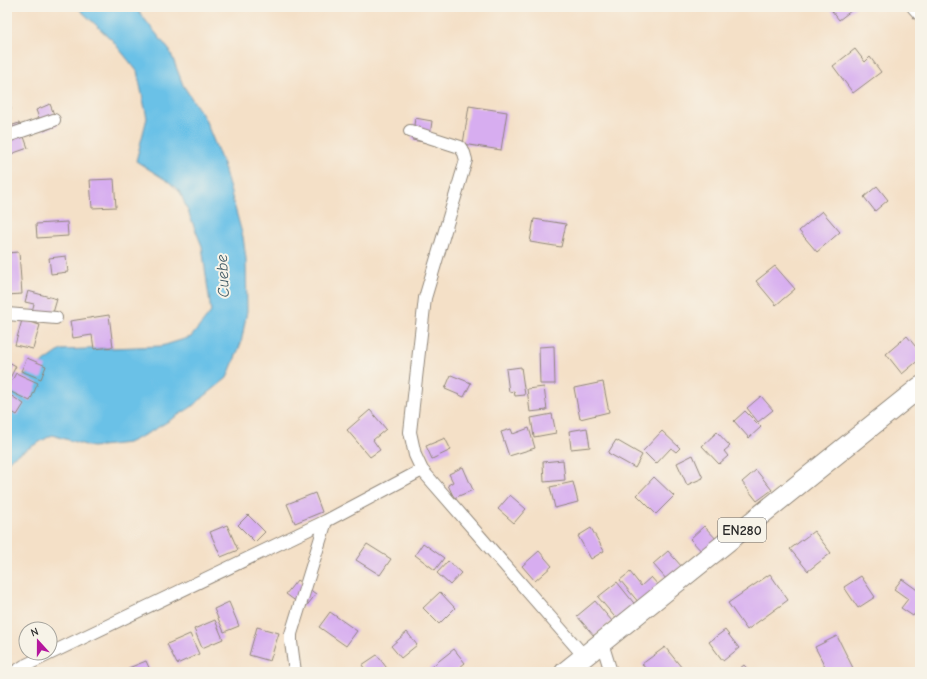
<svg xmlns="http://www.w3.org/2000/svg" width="927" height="679" viewBox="0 0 927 679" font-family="'Comic Neue',sans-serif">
	<rect width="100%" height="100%" fill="#f7f3e8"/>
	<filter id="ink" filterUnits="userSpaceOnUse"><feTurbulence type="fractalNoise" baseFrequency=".025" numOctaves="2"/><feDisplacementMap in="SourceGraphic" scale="8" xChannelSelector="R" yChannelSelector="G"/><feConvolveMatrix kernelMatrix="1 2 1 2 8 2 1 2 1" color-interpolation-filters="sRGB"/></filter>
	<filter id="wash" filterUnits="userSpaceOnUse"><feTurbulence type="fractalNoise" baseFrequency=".012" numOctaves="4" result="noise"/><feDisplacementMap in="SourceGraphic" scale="16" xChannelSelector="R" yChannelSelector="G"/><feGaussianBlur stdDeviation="0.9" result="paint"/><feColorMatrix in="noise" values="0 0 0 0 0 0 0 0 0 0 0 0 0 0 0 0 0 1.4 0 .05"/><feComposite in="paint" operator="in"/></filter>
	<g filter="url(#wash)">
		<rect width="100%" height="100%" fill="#f4e0c7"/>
		<!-- water -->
		<path fill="#6ac1e7" stroke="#4a7689" d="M77 7H135L170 51 183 85 205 119 223 164 243 237 246 259 247 311 241 343 227 378 190 408 152 431 128 443 92 447 52 435 13 457 7 463V388L61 350 162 346 191 337 211 312 202 246 180 192 169 182 136 161 147 118 137 71 112 40Z"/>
		<g id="blocks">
			<!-- building -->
			<path fill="#d7adf0" d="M829 7H856L839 20Z
				M855 49 865 62 870 57 881 72 853 93 833 66Z
				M7 100 11 109 7 110Z
				M50 104 58 125 44 131 36 110Z
				M469 106 507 112 501 150 463 144Z
				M415 118 432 121 429 143 412 140Z
				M19 123 28 148 8 155 7 151V127Z
				M114 179 116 207 92 208 90 180Z
				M877 186 888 200 875 211 864 197Z
				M822 211 840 232 817 252 799 231Z
				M534 219 566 224 561 247 530 242Z
				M67 222 68 236 37 238 36 224Z
				M19 252 22 294 7 295V253Z
				M66 256 68 272 51 274 49 258Z
				M775 266 795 289 776 305 756 281Z
				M28 291 57 299 51 320 31 315 34 304 25 302Z
				M109 315 113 347 94 349 92 335 73 338 70 321Z
				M22 320 40 325 33 349 15 345Z
				M907 336 920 352V359L902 374 886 354Z
				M554 346 555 384H540L539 347Z
				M27 358 46 366 41 379 21 371Z
				M7 361 16 366 10 378 7 376Z
				M521 367 525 395 515 396 514 391 509 392 506 369Z
				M16 373 38 383 30 401 7 390Z
				M451 375 471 383 464 397 445 389Z
				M603 382 609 412 580 419 574 388Z
				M544 387 547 410 530 412 527 389Z
				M7 393 24 404 17 415 7 409Z
				M761 396 773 410 758 422 747 408Z
				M370 410 386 429 373 440 380 450 370 457 347 430Z
				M745 411 761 427 749 438 734 421Z
				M552 414 556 433 534 437 531 418Z
				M529 428 535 448 509 456 501 432 511 429 513 434Z
				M587 428 590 447 571 449 569 431Z
				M662 431 680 448 676 452 671 448 656 464 643 451Z
				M717 432 730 446 724 451 728 456 719 464 702 446Z
				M445 438 451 450 432 459 426 446Z
				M616 440 642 455 635 468 608 453Z
				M693 455 703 478 687 485 677 463Z
				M563 460 565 480 544 482 543 462Z
				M463 467 473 490 454 498 448 485 453 482 449 474Z
				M756 470 772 490 757 501 742 482Z
				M654 477 674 496 656 514 637 495Z
				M573 482 578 502 555 508 550 487Z
				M315 493 322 512 295 523 287 504Z
				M510 495 526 509 514 523 498 509Z
				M248 515 265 532 255 542 238 525Z
				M227 525 238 550 221 557 210 532Z
				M704 526 720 543 706 556 690 539Z
				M591 528 604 551 591 559 578 536Z
				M814 531 831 553 808 571 790 549Z
				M423 543 444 558 435 570 415 555Z
				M367 544 391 559 380 575 356 560Z
				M539 551 552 566 535 581 522 566Z
				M668 551 682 567 667 580 653 564Z
				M448 561 461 573 450 585 437 573Z
				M630 572 641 586 651 577 659 586 639 603 620 580Z
				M770 574 788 600 747 630 728 603Z
				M861 576 875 597 858 608 844 587Z
				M902 579 920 592V606L913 616 901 608 908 599 894 589Z
				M297 580 316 594 305 608 286 594Z
				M617 582 637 607 619 622 598 597Z
				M440 592 455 608 439 624 423 608Z
				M595 601 612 621 594 636 577 616Z
				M229 602 239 626 224 632 214 609Z
				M330 612 357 631 346 646 319 627Z
				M215 620 223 639 202 648 194 629Z
				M257 627 279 633 270 661 249 655Z
				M725 630 739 648 723 661 709 642Z
				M407 632 417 645 401 658 391 646Z
				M190 634 199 654 177 664 167 644Z
				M837 636 853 668 844 672H828L815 647Z
				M665 647 682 668 676 672H648L642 664Z
				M454 649 465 663 454 672H432L430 668Z
				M377 655 389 671 387 672H367L362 665Z
				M146 661 151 672H128L126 669Z
				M744 665 750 672H735Z"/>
		</g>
	</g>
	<g filter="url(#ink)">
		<use href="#blocks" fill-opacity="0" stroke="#908679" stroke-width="1"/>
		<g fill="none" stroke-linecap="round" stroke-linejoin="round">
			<!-- street casing -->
			<g stroke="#908679" stroke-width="14">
				<path id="street" d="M913 7 920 15
					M410 131 460 147 464 153 466 160 425 298 410 432 415 455 422 470
					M7 136 54 120
					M7 314 56 318
					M602 643 611 672
					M15 672 24 666 326 521 422 470 584 656
					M295 672 291 642V634L326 521"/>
			</g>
			<!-- primary casing -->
			<g stroke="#908679" stroke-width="22">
				<path id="primary" d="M565 672 920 387"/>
			</g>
			<!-- street -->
			<use href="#street" stroke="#fff" stroke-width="12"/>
			<!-- primary -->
			<use href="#primary" stroke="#fff" stroke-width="20"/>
		</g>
	</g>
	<g text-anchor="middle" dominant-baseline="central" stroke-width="4" stroke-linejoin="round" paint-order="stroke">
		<!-- shield labels -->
		<rect fill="#f7f3e8" stroke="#686764" stroke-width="1" x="718" y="518" width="48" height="24" rx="3"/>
		<g font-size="14" font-weight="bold" fill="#2b2b2b">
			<text x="742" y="530">EN280</text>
		</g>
		<!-- water labels -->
		<g font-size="16" font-style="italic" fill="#3e5863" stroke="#f7f3e8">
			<text transform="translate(223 276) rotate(-93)">Cuebe</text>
		</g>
	</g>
	<!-- margin -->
	<rect width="927" height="679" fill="none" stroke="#f7f3e8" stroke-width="24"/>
	<!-- north arrow -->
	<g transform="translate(38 641) rotate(339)"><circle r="19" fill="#f7f3e8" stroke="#a5a39c"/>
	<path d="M0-3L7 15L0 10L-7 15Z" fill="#b5179e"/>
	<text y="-6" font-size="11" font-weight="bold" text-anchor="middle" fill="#2b2b2b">N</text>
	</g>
</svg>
